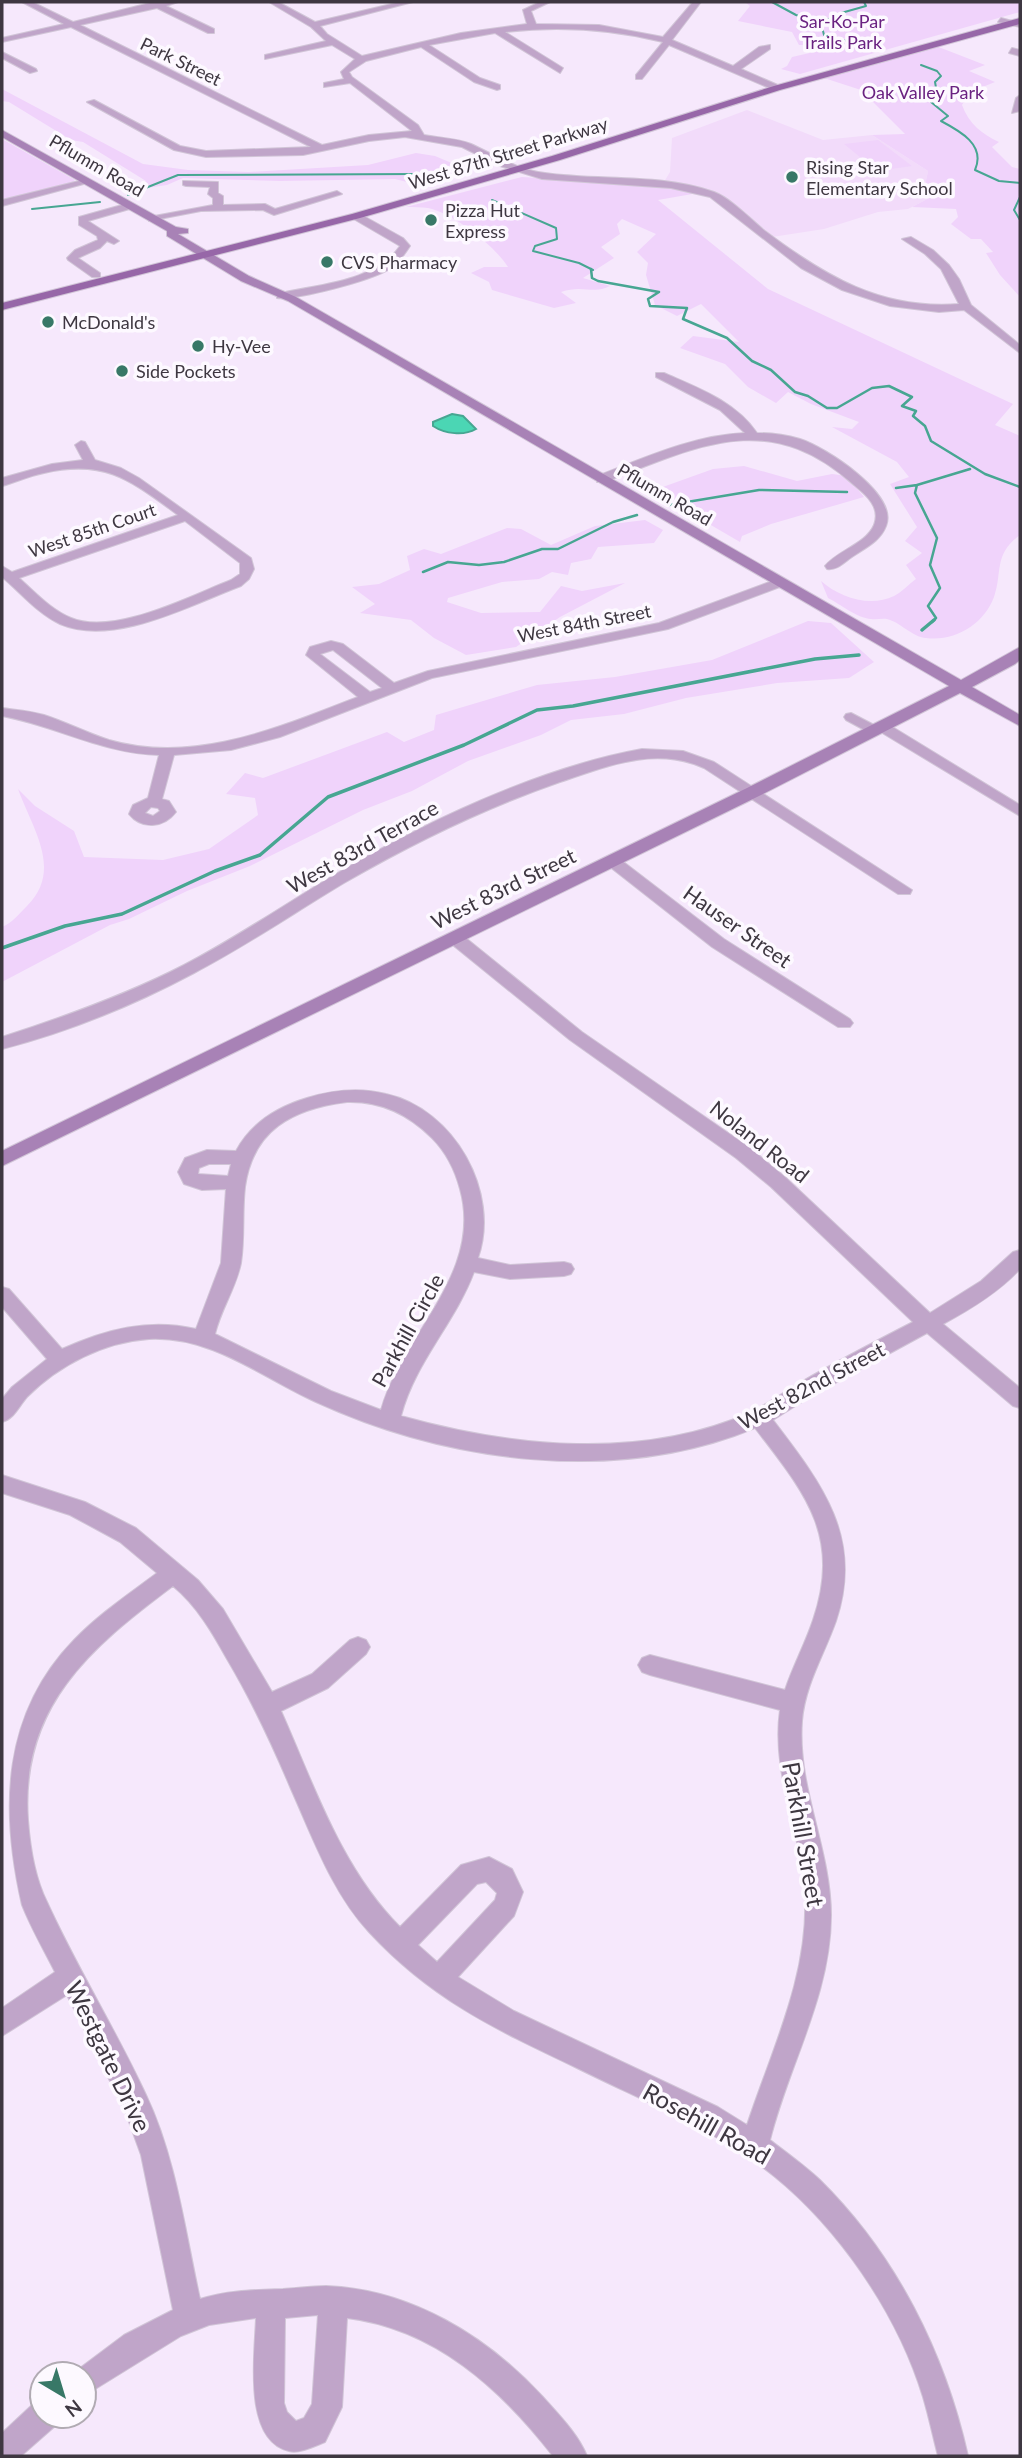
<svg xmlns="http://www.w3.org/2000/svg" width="1022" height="2458" viewBox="0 0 1022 2458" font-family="Lato,sans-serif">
	<rect width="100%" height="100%" fill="#f6e8fc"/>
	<!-- built -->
	<path fill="#f2dbfa" d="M747 110 823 140 872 135 928 171 925 185 929 198 908 209 878 212 824 229 772 237 726 199 704 189 664 182 670 172 672 138Z"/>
	<!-- green -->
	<path fill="#f0d3fb" d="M745 2H1020V12L800 74 781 69 787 66 792 57 814 52 812 45H799L792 32 738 21 750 6Z
		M936 46 985 65 969 71 995 82 970 92 962 105C969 124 982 134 999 142L992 147 1012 167 1020 169V297L1000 275 986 253 993 252 981 239H971L951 224 958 217 956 209 912 207 929 198 925 185 928 171 872 135 905 134 861 90 824 78Z
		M2 89 143 164 188 170 249 172 368 165 416 153 435 156 454 164 484 158 488 162 471 168 474 170 419 185 395 179 280 181 183 178 167 185 147 188 140 185 146 181 83 142 71 140 9 102 2 101Z
		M2 139 75 180 72 183 2 201Z
		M878 140 912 166 877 171 844 144Z
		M522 177 662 186 698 193 658 200 768 289 1013 404 995 425 1020 436V535C993 555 1003 571 994 597 984 624 955 642 926 638 912 637 900 622 887 619 882 618 876 620 871 619 857 618 840 604 828 598L821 581C839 597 870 608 894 596 901 593 909 584 916 579L906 565 922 553 905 541 917 527 890 484 909 477 897 462 832 427 852 429 859 422 811 404 788 392 776 403 748 387 725 364 680 348 693 336 739 342 701 304 677 316 655 305 646 275 648 263 637 252 656 234 622 219 617 224 620 234 601 247 614 258 583 278 610 286C593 295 583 284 561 292L576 303 554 308 492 290 489 282 471 273 484 267H508C495 246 453 213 428 208 421 207 413 207 406 207Z
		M744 466 797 481 832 474 847 476 864 497 771 524 742 536 740 542 692 514 660 488 713 469Z
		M645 520 663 530 654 543 598 547 591 559 571 563 568 575 552 572 539 579 502 582 448 598 447 602 481 613 540 612 561 586 582 591 625 583 560 617 516 647 466 655 434 638 411 620 360 613 375 604 352 587 379 584 410 570 407 556 424 549 441 554 507 528 521 529 551 545 595 526Z
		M808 621 831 623 874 662 849 678 777 683 686 698 624 714 571 720 541 735 468 761 412 791 363 810 250 866 187 891 129 919 110 925 2 982V927C12 923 19 914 27 906 63 870 33 830 18 789L35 806 74 831 84 857 163 860 209 849 258 815 255 798 226 794 245 773 263 778 387 732 404 742 434 730 436 715 537 685 615 677 712 660Z"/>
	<!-- water -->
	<path fill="#4bd6b4" stroke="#47a692" stroke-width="2" d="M452 414 463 416 476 429C464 436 445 434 433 426V422Z"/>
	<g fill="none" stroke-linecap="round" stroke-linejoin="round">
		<!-- stream-far2 -->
		<path stroke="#47a692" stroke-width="2" d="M772 2 796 15 821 23 824 35 855 43
			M821 23 841 13 866 6 864 2
			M921 65 937 71 941 76 935 82 937 93 931 102 948 116 941 121C960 131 986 145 975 170L999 181 1020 183
			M128 195 178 175 417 174
			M1020 197 1014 210 1020 220
			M492 200 556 228 557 239 535 246 533 251 579 263 593 270
			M32 209 100 202"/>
		<!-- stream-far1 -->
		<path stroke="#47a692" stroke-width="2.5" d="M591 269 592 278 598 281 659 292 648 299 650 306 687 308 683 319 727 338 752 361 771 370 795 392 808 396 827 408H837L872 388 889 386 912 397 902 406 916 411 913 416 925 426 931 441 985 474 1020 487
			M896 488 917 485
			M669 505 759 490 847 492
			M423 572 448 562 479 565 504 562 542 549H558L613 522 637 515
			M932 622 936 618 928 606 940 588 930 565 937 538 915 493 917 485 970 469"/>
		<!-- stream -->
		<path stroke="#47a692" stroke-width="3.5" d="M922 630 934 620
			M2 948 65 926 122 914 215 871 260 855 328 797 464 745 537 710 573 706 815 659 859 655"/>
		<!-- street casing -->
		<g stroke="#d1c5d7" stroke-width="2">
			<path id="street" d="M22 2H32L73 22 154 2H178L166 6 214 29V33H208L157 8 80 25 322 145 369 135 412 131 350 83 324 87V83L344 79 341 72 355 59 332 45 265 59V55L326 41 311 27 269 2H278L315 22 400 2H413L320 26 327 34 362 56 461 33 527 24 523 10 540 2H550L531 11 536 24 599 25 663 37 693 2H701L672 40 733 66 759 47 770 45V49L741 69 780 86V90H774L669 45 642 79H636V75L663 42C610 29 559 26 505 32L563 68 560 73 495 33 429 45 480 78 500 85V89L497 90 474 82 421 47 366 61 349 72 352 77 418 125 424 135C439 138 457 138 471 144 495 155 518 170 545 173 600 181 661 173 714 192 732 199 750 219 765 231 825 276 881 310 959 304L941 269 925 254 902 239 911 237 933 250 949 265 959 279 971 305 1020 345V353L964 310 939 312 890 306 842 290 801 268 710 197 671 188 542 179 500 166 462 147 405 137 369 141 303 155 206 157 174 150 87 102 94 100 180 146 206 151 311 147 71 27 2 42V38L64 24Z
				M1001 18 1020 23V27L998 22Z
				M1012 48 1020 50V56L1009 53Z
				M2 52 36 69 37 71 30 73 2 58Z
				M1020 95V111L1012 113 1016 98Z
				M83 180 91 182 2 206V200Z
				M183 181 218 182V193L223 196V205L265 204 275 209 337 191 342 194 274 215 263 210 201 211 149 221V217L213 205V198L208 194 210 187 186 186 183 185Z
				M129 203 133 204V208L88 221 119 241 114 244 107 241 100 248 78 258 100 273V277H92L68 260 67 258 75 250 98 240 97 236 79 225V217Z
				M352 214H360L403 238 410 246C404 255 398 264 388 270 369 281 298 300 277 298V294C317 284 374 283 400 246L352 218Z
				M656 373H664C698 388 735 401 757 433 771 433 786 435 800 439 825 447 899 494 886 526 881 540 867 547 855 555 846 560 838 571 827 569L825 566C838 550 866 544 874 525 881 507 866 495 854 485 769 408 699 446 605 482H597V476C644 458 694 435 745 433L720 410 656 377Z
				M81 441 85 442 95 460 121 468 139 478 251 558 254 569 249 579 241 586C190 605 114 647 60 624 38 614 20 592 2 577V566L12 572 178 515C130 480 105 459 44 473 29 476 16 482 2 486V478L52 464 83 460 75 445ZM185 521 240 563V574L231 580C190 596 114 636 71 618 51 610 35 592 19 578Z
				M780 578 787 582 785 585 668 629 432 678 280 737 231 750 174 755 162 799 169 801 176 812C164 828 142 830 129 814L133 805 148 798 159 755C104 754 56 726 2 716V708C16 710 31 711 44 715 66 722 87 733 109 740 195 765 279 727 358 697L306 655 310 647 331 641 343 644 394 683 428 671 659 623ZM333 650 382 688 370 692 320 654ZM151 807 158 808 160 811 153 816 145 813Z
				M851 713 874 725 881 722 886 723 1020 805V816L879 731 872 734 846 720 844 717 846 714Z
				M642 749 683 751 714 762 912 890 910 894H898L704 768C655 746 608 766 560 782 485 808 413 843 344 883 294 913 246 946 194 973 134 1005 68 1032 2 1049V1037C64 1017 126 995 184 965 234 939 281 907 329 878 421 824 537 768 642 749Z
				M611 855 617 857 724 939 850 1019 853 1023 850 1027H838L712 947 605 863 603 860Z
				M457 930 463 931 467 939 582 1032 750 1148 785 1177 930 1313 981 1281 1013 1252 1020 1250V1269C999 1292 971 1309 943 1324L1020 1388V1408L1013 1406 927 1333 813 1395 773 1420C822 1484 864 1538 836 1621 824 1655 805 1685 802 1721 797 1788 831 1849 831 1915 831 1995 789 2064 770 2140 787 2153 805 2166 820 2180 896 2255 945 2353 968 2456H938C933 2437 929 2417 923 2397 895 2305 824 2205 742 2153 690 2119 631 2095 575 2067 495 2029 431 1999 369 1932 332 1892 313 1838 291 1789 272 1744 252 1701 227 1659 212 1632 197 1606 173 1586 90 1648 20 1707 28 1820 30 1847 35 1878 47 1902 77 1968 116 2030 146 2095 176 2158 185 2231 200 2299 228 2290 255 2290 283 2289 298 2288 312 2286 326 2286 410 2289 487 2336 543 2397 559 2415 578 2434 587 2456H553C500 2388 435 2329 347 2318L342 2407 325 2442C315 2446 299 2454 289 2451 242 2440 255 2353 256 2318L209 2325 181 2336 84 2396V2374H72L124 2335 173 2310 141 2155 125 2111 67 1995 2 2036V2008L55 1972C44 1950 31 1928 22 1905 0 1809 2 1714 74 1640 99 1614 129 1594 157 1573L120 1542 70 1515 2 1493V1475L85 1502 136 1528 198 1580 223 1609 272 1692 312 1674 350 1640 358 1637 366 1640 370 1647 366 1654 328 1688 281 1711C314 1785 341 1868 400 1927L461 1865 489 1857 512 1869 523 1892 514 1916 458 1977 514 2011 718 2107 747 2125C772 2049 809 1976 805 1894 801 1831 771 1774 780 1710L650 1675 642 1672 638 1665 642 1658 650 1655 785 1690C793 1666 805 1644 813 1620 842 1535 804 1492 755 1428 618 1485 449 1463 316 1402 261 1377 212 1336 149 1339 104 1342 59 1365 27 1397 19 1406 14 1419 2 1422V1399L12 1387 47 1359 2 1307V1287L9 1289 62 1349C106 1329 149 1318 196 1329L221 1263 226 1189 202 1190 184 1184 178 1172 185 1158 207 1150 236 1151C251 1123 277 1107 307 1098 333 1090 359 1087 386 1094 454 1109 501 1192 478 1258L510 1265 564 1262 571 1264 574 1269 571 1274 564 1276 510 1279 474 1272C455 1323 415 1362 401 1416 512 1447 642 1461 751 1412 768 1404 784 1392 801 1382 838 1361 876 1341 913 1322L771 1187 736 1158 570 1040 454 946 449 935ZM347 1102C381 1101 408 1114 432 1138 446 1152 455 1170 460 1189 484 1274 402 1334 381 1410L331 1391 215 1334C221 1309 236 1288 241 1263 245 1238 242 1212 245 1187 253 1130 292 1109 347 1102ZM209 1164H231L228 1176 198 1174 199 1168ZM486 1882 497 1893 495 1900 437 1962 418 1945 477 1884ZM318 2315 312 2404 304 2418 296 2421 287 2412 284 2403 285 2318Z
				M42 2401V2416H58L54 2427 21 2456H2V2433L32 2405Z"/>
		</g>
		<!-- secondary casing -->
		<g stroke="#d1c5d7" stroke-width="2">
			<path id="secondary" d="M2 130 176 227 188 229V233L178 234 249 276 296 297 961 680 1020 647V660L1015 664 972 687 1020 715V726L960 693 759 796 2 1166V1151L747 788 949 686 288 301 241 281 167 236V231L2 137Z"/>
		</g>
		<!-- primary casing -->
		<g stroke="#d1c5d7" stroke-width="2">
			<path id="primary" d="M1020 18V24L780 90 560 160 360 218 2 310V303L352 214 552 156 774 86Z"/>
		</g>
		<!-- street -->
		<use href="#street" fill="#c0a5c9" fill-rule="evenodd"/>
		<!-- secondary -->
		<use href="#secondary" fill="#a882b6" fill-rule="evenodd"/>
		<!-- primary -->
		<use href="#primary" fill="#9767a8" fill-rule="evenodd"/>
	</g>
	<!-- markers -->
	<g fill="#387867" stroke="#fdf9ff" stroke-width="2.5">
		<circle cx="792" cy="177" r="7"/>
		<circle cx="431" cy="220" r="7"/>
		<circle cx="327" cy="262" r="7"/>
		<circle cx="48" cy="322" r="7"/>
		<circle cx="198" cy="346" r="7"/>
		<circle cx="122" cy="371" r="7"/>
	</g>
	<g text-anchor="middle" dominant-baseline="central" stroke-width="7" stroke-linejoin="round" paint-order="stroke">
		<!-- far-park labels -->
		<g font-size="18" fill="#6a2281" stroke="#fdf9ff">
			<text x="842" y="21">Sar-Ko-Par<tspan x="842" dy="21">Trails Park</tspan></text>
			<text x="923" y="92">Oak Valley Park</text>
		</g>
		<!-- far-street labels -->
		<g font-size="18" fill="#3e3741" stroke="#fdf9ff">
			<text transform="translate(181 61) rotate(26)">Park Street</text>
			<text transform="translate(508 153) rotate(-17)">West 87th Street Parkway</text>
			<text transform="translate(97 165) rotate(30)">Pflumm Road</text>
			<text transform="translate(665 494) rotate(30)">Pflumm Road</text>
			<text transform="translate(92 530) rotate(-19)">West 85th Court</text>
			<text transform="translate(584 623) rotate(-11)">West 84th Street</text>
		</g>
		<!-- far-poi labels -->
		<g font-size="18" fill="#3e3741" stroke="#fdf9ff" text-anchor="start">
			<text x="806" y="167">Rising Star<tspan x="806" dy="21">Elementary School</tspan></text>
			<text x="445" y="210">Pizza Hut<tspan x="445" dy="21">Express</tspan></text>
			<text x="341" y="262">CVS Pharmacy</text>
			<text x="62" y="322">McDonald's</text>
			<text x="212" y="346">Hy-Vee</text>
			<text x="136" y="371">Side Pockets</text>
		</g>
		<!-- street labels -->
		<g font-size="21" fill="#3e3741" stroke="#fdf9ff">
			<text transform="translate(362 846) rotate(-29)">West 83rd Terrace</text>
			<text transform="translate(503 888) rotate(-26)">West 83rd Street</text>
			<text transform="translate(738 926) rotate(35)">Hauser Street</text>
			<text transform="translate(760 1141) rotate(38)">Noland Road</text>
			<text transform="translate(407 1330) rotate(-61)">Parkhill Circle</text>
			<text transform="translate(811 1385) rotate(-28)">West 82nd Street</text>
		</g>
		<!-- near-street labels -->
		<g font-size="24" fill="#3e3741" stroke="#fdf9ff">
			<text transform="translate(804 1834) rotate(80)">Parkhill Street</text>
			<text transform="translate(109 2056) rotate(64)">Westgate Drive</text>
			<text transform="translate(707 2123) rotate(29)">Rosehill Road</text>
		</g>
	</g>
	<!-- border -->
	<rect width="1022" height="2458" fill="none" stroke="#3e3741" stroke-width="7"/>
	<!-- north arrow -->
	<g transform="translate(63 2395) rotate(142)"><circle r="33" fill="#fdf9ff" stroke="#b1abb3" stroke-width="2"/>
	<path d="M0-5L12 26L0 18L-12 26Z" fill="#387867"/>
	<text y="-10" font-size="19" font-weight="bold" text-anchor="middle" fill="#3e3741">N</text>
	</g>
</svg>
